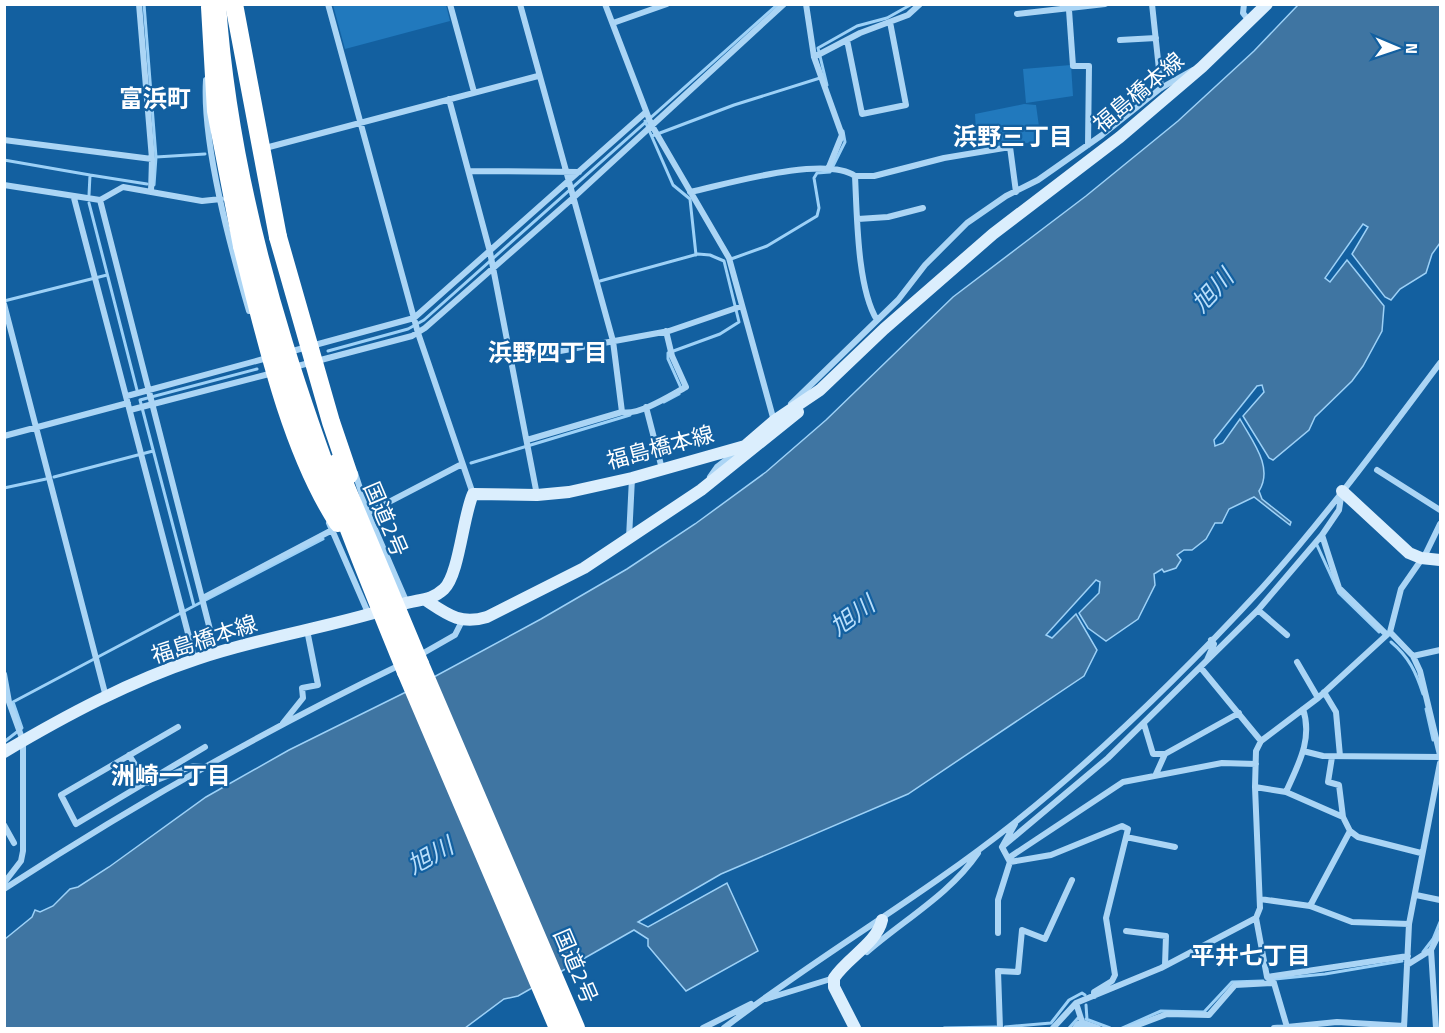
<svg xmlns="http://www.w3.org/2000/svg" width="1445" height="1033" viewBox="0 0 1445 1033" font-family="'Titillium Web','Noto Sans JP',sans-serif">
	<rect width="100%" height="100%" fill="#1360a0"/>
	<!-- green -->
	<path fill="#2179bd" d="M333 5H446L450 21 345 49Z
		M1071 65 1073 96 1026 103 1023 69Z
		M1024 104 1036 105 1041 141 984 149 976 130 975 114Z"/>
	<!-- water -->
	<path fill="#3f75a2" stroke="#9dd1f7" stroke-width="1.5" d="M1298 5H1440V243L1432 254 1426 273 1400 289 1391 300 1385 297 1352 254 1368 227 1363 224 1325 278 1330 282 1347 260 1384 306 1382 331 1363 366 1352 381 1315 417 1309 430 1273 460 1269 458 1243 416 1264 392 1262 385 1257 386 1214 440 1215 446 1223 443 1240 419C1252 441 1274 467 1259 491L1262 499 1291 522 1290 525 1254 497 1229 509 1222 523H1215L1206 539 1192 550H1184L1177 555 1181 560 1176 568 1164 572 1162 569 1154 574 1155 585 1138 619 1106 641 1088 628 1079 613 1099 593 1100 582 1096 580 1046 635 1052 638 1076 614 1097 650 1084 676 908 794 721 874 638 922 648 927 727 883 758 951 686 991 648 946V939L634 930 518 996 504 999 465 1028H5V939L32 917 35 910 40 912 53 906 70 889 78 887 109 867 206 797 289 750 408 691 541 619 627 569 695 524 766 472 826 420 953 297 1086 196 1178 121 1254 51Z"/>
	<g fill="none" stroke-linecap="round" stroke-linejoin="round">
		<!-- stream -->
		<path stroke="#9dd1f7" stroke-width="3" d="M144 4 156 157
			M827 85 818 48 857 26 887 18 912 4
			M645 121 673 185 690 199 696 255
			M652 136 734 105 820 78
			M4 160 90 175 89 195
			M90 175 147 184
			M154 185 156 157 205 154
			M89 203 138 394
			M731 259 767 246 817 216 819 208 814 178 817 173 830 172 845 142 843 131
			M600 281 698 254 710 255 724 261 739 322 720 334 668 353V359L681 388
			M4 301 107 275
			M328 351 408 329 424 320 778 4
			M140 400 257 369
			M664 402 679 394
			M471 463 630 415
			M54 477 153 451
			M4 488 46 479
			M1317 545 1339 593 1379 632
			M194 606 323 539
			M1391 642C1409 657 1416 672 1423 694
			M1426 709 1433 740
			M4 742 22 728 13 702 194 606 140 400
			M1423 952 1433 939 1440 922
			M1275 979 1325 974 1402 961
			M1086 1005 1087 1019
			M1086 1019 1110 1028
			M1005 1027 1051 1023 1069 1000 1082 993 1085 995
			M944 1028 996 1027
			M1069 1028 1078 1018
			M1122 1028 1161 1011 1204 1012 1232 982 1263 981"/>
		<!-- street -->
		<path stroke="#abd5f5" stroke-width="6" d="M139 4 152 159 151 192
			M328 4 418 333 473 494
			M450 4 474 92
			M520 4 613 341 622 412 527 440
			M605 4 651 124 729 258 774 421
			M806 4 814 57 842 135 829 167
			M1152 4 1161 88
			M1244 4 1243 13 1249 21
			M1069 10 1073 66H1089L1088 145
			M1017 14 1105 4
			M613 23 667 4
			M847 40 862 114 906 105 890 22
			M1120 40 1156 38
			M814 57 860 33 908 15 920 4
			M206 80C202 144 231 249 249 311
			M449 99 490 252 537 495
			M4 140 152 159
			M269 147 538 76
			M469 171 579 172
			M855 176H874L944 158 1010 147 1016 192
			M4 185 100 200 123 187 202 201 221 199
			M690 192C727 184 825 155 855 176 857 214 857 288 877 320
			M74 198 195 660
			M100 200 216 653
			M858 219 888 217 923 208
			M4 304 106 697
			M289 352 414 318 646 112
			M511 360 669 331 742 306
			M294 367 412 336 425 328 573 198 784 4
			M127 396 267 358
			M791 404 898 300 925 265 967 223 1006 196 1038 180 1102 135 1161 88 1193 70
			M646 407 662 469
			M130 410 273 373
			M622 412C639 416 671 395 686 387L672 356 666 331
			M4 436 128 403
			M1377 470 1440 510
			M355 473 368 513 407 603
			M710 477 717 467 738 451
			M364 515 462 464
			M329 523 369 615
			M1322 535 1339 588 1386 634
			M629 538 632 478
			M203 598 336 528
			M1258 610 1287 635
			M1390 632 1413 656 1420 671 1440 755
			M420 655 455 635 462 621
			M1413 656 1440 650
			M1207 660 1214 644 1211 640
			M1297 662 1318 698
			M1201 668 1261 741
			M4 674 9 702 23 741V851L21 861 4 883
			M1324 692 1336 712 1340 756
			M283 723 303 698 302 688 318 685 307 630
			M1144 724 1153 754H1165
			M178 727 61 795 76 824 205 747
			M1303 751 1323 756 1440 757
			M129 755 146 782 149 783 193 766 203 767
			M1332 757 1328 782 1339 785 1343 817
			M1156 774 1165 754 1239 713
			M1255 787 1286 792 1343 817 1350 831 1358 837 1421 853
			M1286 792C1298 765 1313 739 1303 709
			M4 825 14 843
			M1126 837 1175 847
			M1002 847 1108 758 1258 610 1322 535 1339 510 1342 491
			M1010 857 1123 782 1222 763 1256 764
			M1010 862 1051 855 1122 826 1128 829 1106 918 1115 975 1112 981 1094 992V996
			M4 889C132 806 263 731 400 665
			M1416 895 1440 900
			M1260 899 1310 906 1352 922 1409 924
			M1310 906 1350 831
			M1126 931 1166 936 1165 965
			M998 933V900L1010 862 1002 847 1015 824
			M1431 950 1436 1028
			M867 952C905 919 950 894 978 853
			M1407 965 1431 950 1440 932
			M1267 977 1408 956
			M766 999 834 978
			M1076 1003 1084 1028
			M1287 1027 1337 1022 1404 1026
			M703 1028 751 1004
			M724 1028C818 956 921 897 1014 823 1103 752 1185 671 1262 588 1326 517 1383 439 1440 363
			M1000 1028 998 971 1018 972 1022 930 1045 939 1072 880
			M1053 1028 1076 1003 1161 968 1256 918
			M1075 1028 1078 1024 1084 1023 1098 1028
			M1130 1028 1167 1014 1209 1015 1235 985 1274 983
			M1274 1028 1287 1027 1274 983 1267 977 1256 918 1260 908 1255 787 1256 751 1261 741 1318 698 1390 632 1401 589 1426 553 1440 524
			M1404 1028 1409 924 1440 763"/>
		<!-- secondary -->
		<path stroke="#dbeefd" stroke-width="12" d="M1342 491 1409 553 1421 558 1440 560
			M427 601C448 615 461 625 487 617L584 568 701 490 798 412
			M4 752C65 716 130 681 197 659 264 636 335 627 403 604 419 599 431 601 444 589 459 575 463 516 473 494L537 495 569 492 632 478 745 446 774 421 820 390 884 329 993 234 1120 137 1202 67 1267 4
			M855 1028 834 987V978C847 958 877 943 882 920"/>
		<!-- highway -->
		<path stroke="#fff" stroke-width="18" d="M234 4 278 237
			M210 7 216 111 242 246
			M420 664 576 1028
			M406 672 558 1028"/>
		<!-- highway-bridge -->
		<path stroke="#fff" stroke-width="18" d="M217 4C233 237 318 458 406 672
			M278 237 331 422 349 475
			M242 246C264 332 289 448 338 523
			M336 463 420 664"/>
	</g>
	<g text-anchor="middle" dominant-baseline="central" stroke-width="4.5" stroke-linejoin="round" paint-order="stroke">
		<!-- street labels -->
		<g font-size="22" fill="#fff" stroke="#1360a0">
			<text transform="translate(1138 92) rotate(-40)">福島橋本線</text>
			<text transform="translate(660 447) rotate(-15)">福島橋本線</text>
			<text transform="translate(386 519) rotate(67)">国道2号</text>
			<text transform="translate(204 639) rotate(-18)">福島橋本線</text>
			<text transform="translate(576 966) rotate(67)">国道2号</text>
		</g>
		<!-- neighbourhood labels -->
		<g font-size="24" font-weight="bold" fill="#fff" stroke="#1360a0">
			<text x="155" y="98">富浜町</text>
			<text x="1013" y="136">浜野三丁目</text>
			<text x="548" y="352">浜野四丁目</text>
			<text x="171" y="775">洲崎一丁目</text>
			<text x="1251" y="955">平井七丁目</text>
		</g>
		<!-- water labels -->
		<g font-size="24" font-style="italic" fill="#b8defb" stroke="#1360a0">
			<text transform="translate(1212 290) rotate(-47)">旭川</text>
			<text transform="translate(852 615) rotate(-36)">旭川</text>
			<text transform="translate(430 855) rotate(-29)">旭川</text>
		</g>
	</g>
	<!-- border -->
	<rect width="1445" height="1033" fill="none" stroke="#ffffff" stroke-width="12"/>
	<!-- north arrow -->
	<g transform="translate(1397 48) rotate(92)" stroke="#1360a0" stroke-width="4.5" paint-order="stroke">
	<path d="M0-4.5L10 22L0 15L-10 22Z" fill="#ffffff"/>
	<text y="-9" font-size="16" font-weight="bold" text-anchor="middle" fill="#ffffff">N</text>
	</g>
</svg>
